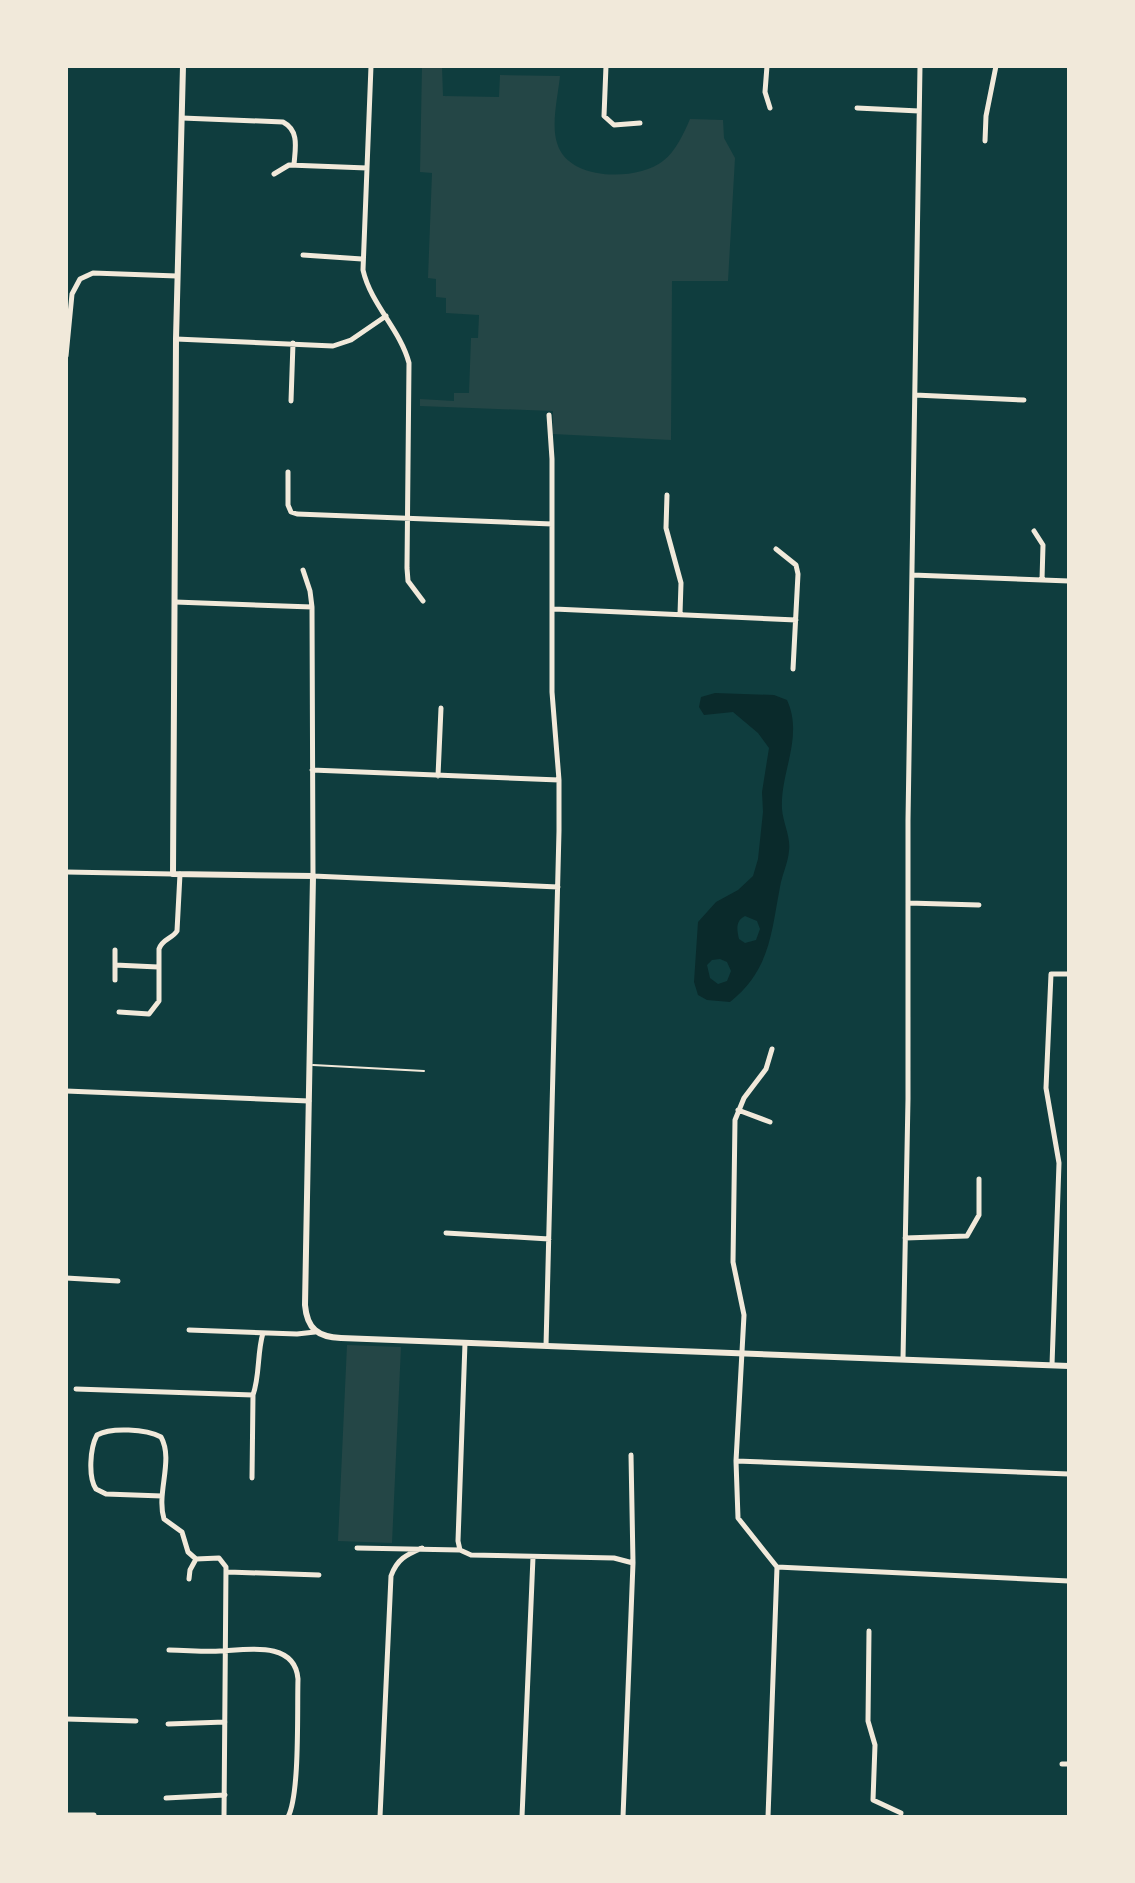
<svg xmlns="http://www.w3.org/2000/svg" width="1135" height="1883" viewBox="0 0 1135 1883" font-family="'Fira Sans Condensed',sans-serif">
	<rect width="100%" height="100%" fill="#0f3d3e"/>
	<!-- green -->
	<path fill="#244646" d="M422 66H442L443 96 499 97 500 75 560 76C558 96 551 124 557 143 568 182 638 181 663 161 676 151 684 133 690 119L723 120 724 138 735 158 728 281H672L671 440 553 434V411L420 406V399L454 401V393H469L471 338H478L479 315 446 313V298L436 297V279L428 278 432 173 420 172Z
		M347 1345 401 1347 392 1543 338 1541Z"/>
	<!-- water -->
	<path fill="#0a2a2b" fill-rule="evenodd" d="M715 693 774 695 787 700C804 737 780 772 782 809 783 823 791 837 789 851 788 863 782 875 780 887 771 934 770 970 730 1002L707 1000 698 995 694 982 698 922 716 902 738 890 753 876 758 859 763 812 762 792 769 748 758 733 733 712 704 715 699 707 701 697ZM745 916 757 921 760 929 756 940 745 943 739 939C737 930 735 921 745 916ZM720 959 727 962 731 971 727 981 718 984 710 978 707 965 712 960Z"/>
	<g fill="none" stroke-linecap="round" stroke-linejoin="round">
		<!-- service -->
		<path stroke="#f1e9da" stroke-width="2" d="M313 1065 424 1071"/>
		<!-- minor -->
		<path stroke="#f1e9da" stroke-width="5" d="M371 66 363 270C371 305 400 329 409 363L407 568 408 581 423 601
			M606 66 604 116 614 125 640 123
			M767 66 765 92 770 108
			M857 108 919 111
			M182 118 283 122C300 131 295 149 294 165
			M985 141 986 116 996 66
			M274 174 289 165 367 168
			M303 255 362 259
			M176 339 333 346 351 340 386 316
			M66 356 72 294 80 279 93 273 177 276
			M915 395 1024 400
			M291 401 293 343
			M288 472V505L291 512 297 514 552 524
			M667 495 666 528 681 583 680 614
			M1034 531 1043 545 1042 580
			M776 549 796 565 798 574 793 669
			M303 570 310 591 312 607 313 876 558 887
			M912 575 1069 581
			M175 602 312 607
			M554 609 796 620
			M312 770 559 780
			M438 776 441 708
			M66 872 173 874
			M908 903 979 905
			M115 965 158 967
			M115 980V950
			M119 1012 149 1014 159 1001V949C162 939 172 939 177 931L180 874
			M66 1091 309 1101
			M738 1110 770 1122
			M446 1233 549 1239
			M905 1238 967 1236 979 1215V1179
			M66 1278 118 1281
			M189 1330 297 1334 315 1332
			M546 1346 559 831V780L552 692V459L549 415
			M903 1359 908 1099V820L920 66
			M1052 1365 1059 1163 1046 1088 1051 974H1069
			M76 1389 253 1395
			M736 1461 1069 1474
			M252 1478 253 1395C260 1375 257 1353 263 1333
			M162 1496 106 1494 96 1489C88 1477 90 1448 97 1435 111 1427 146 1429 161 1437 174 1460 156 1493 164 1519L182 1532 188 1552 196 1559 219 1558 226 1567 224 1817
			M357 1548 460 1550 471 1555 614 1558 633 1563
			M460 1550 458 1541 465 1343
			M777 1567 1069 1581
			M228 1572 319 1575
			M189 1579 190 1570 196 1559
			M869 1631 868 1721 875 1745 873 1800 901 1813 900 1817
			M169 1650C186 1650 203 1652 220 1651 246 1650 295 1640 298 1679 297 1710 300 1794 288 1817
			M66 1719 136 1721
			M168 1724 225 1722
			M1062 1764H1069
			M166 1798 225 1795
			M66 1815H94
			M380 1817 391 1576C397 1559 406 1555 422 1548
			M522 1817 533 1557
			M623 1817 633 1563 631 1455
			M768 1817 777 1567 738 1518 736 1461 744 1315 733 1262 735 1120 744 1098 766 1069 772 1049"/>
		<!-- tertiary -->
		<path stroke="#f1e9da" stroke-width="6" d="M183 66 176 339 173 874 313 876 305 1305C307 1329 318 1337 341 1338L1069 1366"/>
	</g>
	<!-- border -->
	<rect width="1135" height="1883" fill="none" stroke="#f1e9da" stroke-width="136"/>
</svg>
